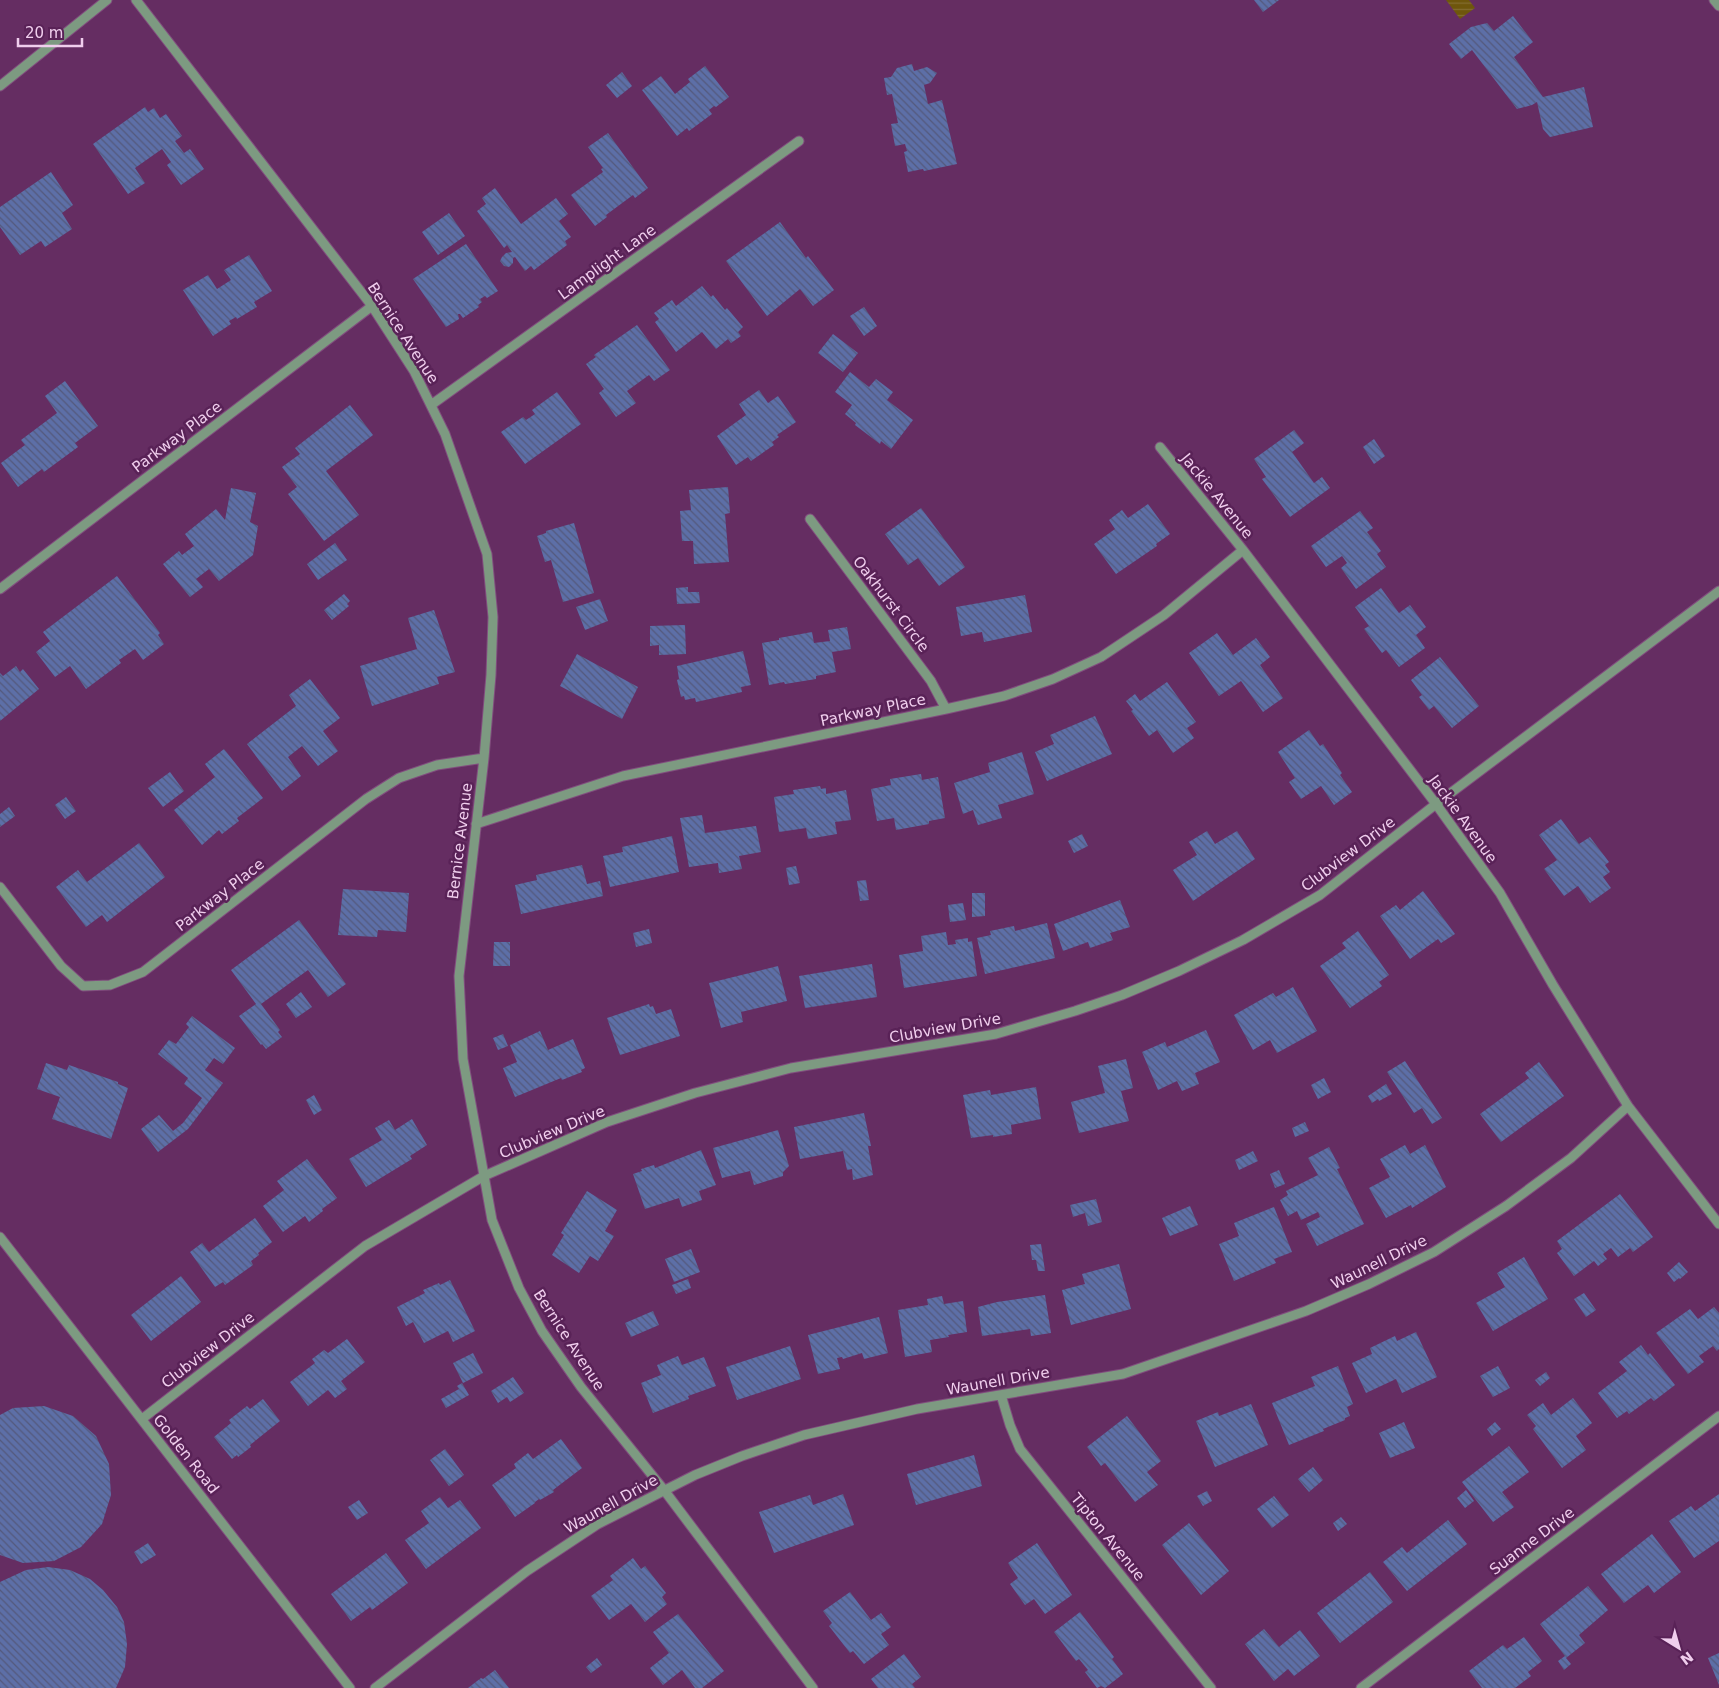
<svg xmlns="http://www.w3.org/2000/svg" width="1719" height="1688" viewBox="0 0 1719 1688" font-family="'DejaVu Sans',sans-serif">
	<defs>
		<pattern id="water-rules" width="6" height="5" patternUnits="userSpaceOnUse" patternTransform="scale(1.25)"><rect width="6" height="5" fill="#6e560c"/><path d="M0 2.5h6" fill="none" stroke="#836d30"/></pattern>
		<pattern id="building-back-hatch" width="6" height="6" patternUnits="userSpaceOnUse" patternTransform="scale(1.25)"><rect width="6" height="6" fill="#5d6fa7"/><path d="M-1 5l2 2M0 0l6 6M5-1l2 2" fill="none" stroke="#54597c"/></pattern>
	</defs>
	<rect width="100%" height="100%" fill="#652d62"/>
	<!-- water -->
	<path fill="url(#water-rules)" d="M1446 0H1469L1475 8 1460 19Z"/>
	<!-- building -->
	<path fill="url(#building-back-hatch)" d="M1254 0H1279L1263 12Z
		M1513 16 1533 42 1514 57 1543 97 1584 87 1593 127 1550 137 1543 129 1537 102 1532 105 1517 109 1472 50 1461 59 1449 44 1471 27 1487 23 1494 31Z
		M912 64 914 71 927 67 937 73 930 83 924 85 928 104 942 100 957 164 924 171 923 169 908 172 904 152 907 151 905 144 895 146 891 124 898 123 892 94 887 95 884 78 891 77 897 68Z
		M705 66 729 97 716 107 714 106 709 110 712 114 689 131 687 128 677 136 642 90 661 76 675 94 690 82 688 79Z
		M622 72 632 86 617 98 606 85Z
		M145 107 148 112 154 108 160 118 166 114 182 136 175 141 184 153 190 149 204 169 181 185 167 165 171 162 162 149 135 168 145 183 128 194 93 144Z
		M608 133 648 188 635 198 633 195 606 215 607 217 595 226 571 195 603 172 601 169 603 168 588 147Z
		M51 172 73 205 62 213 72 229 45 247 41 241 20 255 0 227V207Z
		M495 188 521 224 556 198 568 214 559 221 571 237 565 241 567 245 534 270 531 266 525 271 515 257 513 258V263L509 267 504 266 500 261 502 257 506 253 512 252 507 245 504 248 477 211 486 204 482 198Z
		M449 213 465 236 438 255 422 232Z
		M780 222 806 258 808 256 834 290 813 306 800 289 767 316 726 261Z
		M466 244 498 291 487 298 485 296 480 299 482 302 478 305 479 307 463 318 460 314H458L459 319 446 327 413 279Z
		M249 255 272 291 254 302 257 307 237 319 236 317 229 321 231 324 213 336 183 290 208 275 217 289 231 280 224 270Z
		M702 286 711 297 713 295 725 310 727 308 743 327 738 332 741 336 731 343 728 339 716 349 702 332 676 352 655 322 659 319 654 313 672 300 676 306Z
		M864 307 877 326 864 336 850 316Z
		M637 325 670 370 654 381 649 375 627 391 636 403 616 417 599 393 604 389 586 364 596 357 594 355Z
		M833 334 858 353 843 372 818 353Z
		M850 372 869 387 876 379 893 392 887 400 913 420 891 449 881 441 880 444 855 425 856 423 845 414 852 405 835 392Z
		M65 381 98 426 75 443 78 447 44 472 42 469 18 487 1 463 25 445 21 440 57 413 45 396Z
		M759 390 768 403 778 396 796 422 777 435 779 437 772 442 774 445 751 461 748 457 736 465 717 436 746 415 739 404Z
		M557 392 581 424 525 464 501 432 523 417 526 420 535 414 532 410Z
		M350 405 373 435 326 471 359 515 324 541 288 494 297 487 282 467 300 454 295 448Z
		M1294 430 1304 443 1292 452 1314 483 1322 477 1330 488 1290 517 1262 479 1266 477 1254 459Z
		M1374 439 1385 456 1374 464 1363 447Z
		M728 487 730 513 725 514 729 562 694 564 693 541H682L680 511 691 510 689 490Z
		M231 488 256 493 250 522 258 526 253 555 219 581 209 569 196 579 203 587 190 597 163 564 179 551 182 555 194 546 185 534 216 509 225 520Z
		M1148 504 1170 534 1156 544 1157 546 1116 574 1094 544 1115 529 1109 520 1122 510 1128 518Z
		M921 508 965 567 939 586 918 558 908 565 885 534Z
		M1360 511 1373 528 1367 532 1381 551 1377 554 1386 567 1356 589 1341 568 1347 563 1342 556 1326 567 1311 546Z
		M574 523 594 593 563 602 551 560 545 562 537 536 546 533V531Z
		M335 543 347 560 318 580 307 564Z
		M117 576 160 633 158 635 164 644 143 660 135 649 119 660 121 663 86 689 70 666 55 677 36 652 50 641 43 632Z
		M688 587V592H699L700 603 677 604 676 588Z
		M1381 588 1399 613 1410 605 1426 627 1416 635 1425 648 1399 667 1386 650 1382 653 1364 629 1369 626 1355 607Z
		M344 594 350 601 347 604 349 606 332 620 324 610Z
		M1025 595 1032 632 984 642 982 632 961 636 956 607Z
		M600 599 608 621 585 630 576 607Z
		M434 610 455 672 437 677 439 684 372 706 360 666 417 649 408 618Z
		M685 625 686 654 659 655V645L650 646V626Z
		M847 627 851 649 832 652 836 672 816 676V679L785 684 784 682 769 685 762 643 779 640V638L812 632 814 643 830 641 828 630Z
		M1217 633 1233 655 1256 638 1270 657 1260 665 1283 698 1263 712 1241 681 1219 696 1189 653Z
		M743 651 751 685 741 687 742 692 696 702 695 698 685 700 684 696 681 697 677 680 679 679 677 666Z
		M577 654 638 687 622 719 560 686Z
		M1440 657 1479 706 1452 728 1434 706 1429 710 1419 697 1422 695 1411 680Z
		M16 666 20 672 23 669 39 689 0 721V673L3 676Z
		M310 679 340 718 323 731 338 751 318 766 302 746 288 757 301 776 282 791 247 744 296 706 289 695Z
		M1167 682 1196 722 1187 728 1194 738 1173 753 1157 730 1149 736 1131 711 1133 710 1126 701 1135 694 1140 701Z
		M1095 716 1112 754 1047 781 1035 752 1054 744 1050 735Z
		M1309 730 1320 746 1323 744 1342 773 1340 775 1352 792 1334 805 1321 786 1301 799 1289 782 1295 778 1278 752Z
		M224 749 263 798 237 818 239 821 222 834 219 830 202 845 174 810 215 777 205 764Z
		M1022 752 1034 794 998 805 1002 818 978 825 973 810 963 814 954 783 990 772 988 763Z
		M170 772 184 791 163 807 148 788Z
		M921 774 922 780 938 777 945 818 929 821V824L896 830 894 818 877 821 871 789 891 785 890 779Z
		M820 786 821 789 826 788V794L846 790 851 820 835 822 837 834 808 839 806 828 779 832 774 797 794 794 793 790Z
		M66 797 76 811 65 819 55 805Z
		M9 807 15 816 0 827V814Z
		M702 815 705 833 756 826 761 852 739 856 742 869 719 873 718 863 689 867 680 818Z
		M1561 819 1579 844 1590 837 1609 862 1605 865 1610 872 1603 877 1611 888 1590 903 1578 886 1564 896 1544 869 1557 860 1539 835Z
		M1207 831 1215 844 1237 831 1255 859 1193 901 1173 870 1197 855 1189 842Z
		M1082 834 1088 846 1074 853 1068 841Z
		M672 836 679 872 610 887 603 856 623 852 622 847Z
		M139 843 165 877 107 922 102 915 86 927 56 887 78 870 87 882Z
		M582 865 587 884 600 881 603 896 521 914 515 885 537 880 536 875Z
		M796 866 800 883 789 885 786 868Z
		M866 880 869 900 860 901 857 881Z
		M343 889 409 893 406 932 378 930 377 937 338 935Z
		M1423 891 1455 934 1441 943 1438 939 1410 959 1380 916 1396 905 1400 910Z
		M972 893H985V916L972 917Z
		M1120 900 1130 927 1110 933 1113 940 1090 948 1088 942 1063 951 1054 924Z
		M963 903 966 920 950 922 948 905Z
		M299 920 346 984 328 997 308 970 261 1004 280 1030 278 1032 282 1037 266 1049 262 1044 261 1045 239 1016 256 1004 231 970Z
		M1047 923 1055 958 985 974 977 938 991 935 990 931 1014 926 1015 931Z
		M649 929 652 943 636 947 633 933Z
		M1358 931 1389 975 1379 982 1382 986 1350 1008 1320 966 1346 948 1342 943Z
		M946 932 948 945 956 944 955 940 968 938V942L972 941 977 976 904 988 899 955 923 951 921 936Z
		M494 942H510V966H493Z
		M872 964 877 997 805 1008 799 976Z
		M778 966 787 1001 741 1012 743 1022 721 1028 709 983Z
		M1293 987 1317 1031 1277 1053 1270 1040 1253 1050 1234 1015 1273 993 1276 997Z
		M301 992 312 1007 296 1018 286 1004Z
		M649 1004 650 1007 653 1006 656 1014 671 1009 680 1036 620 1055 607 1018Z
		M192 1016 235 1048 223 1064 214 1058 205 1070 223 1083 188 1129 158 1152 141 1129 159 1115 173 1131 183 1123 202 1098 184 1084 188 1078 158 1054 169 1040 176 1044 189 1027 186 1024Z
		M1206 1030 1220 1062 1195 1073 1199 1084 1182 1091 1177 1081 1158 1090 1142 1052 1165 1042 1167 1047Z
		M540 1031 548 1050 573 1039 585 1068 581 1070 582 1072 562 1080 561 1078 515 1097 503 1068 517 1062 510 1045Z
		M503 1034 508 1046 498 1050 493 1038Z
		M1126 1059 1133 1088 1121 1091 1129 1121 1079 1133 1071 1102 1105 1093 1098 1066Z
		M1405 1061 1442 1118 1432 1124 1422 1108 1414 1113 1387 1072Z
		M1539 1062 1564 1096 1501 1142 1480 1114 1529 1078 1525 1073Z
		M46 1063 67 1070 69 1065 118 1082V1084L128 1088 111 1139 52 1119 60 1097 37 1089Z
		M1324 1078 1331 1092 1318 1099 1311 1085Z
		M1386 1084 1392 1094 1379 1101 1378 1099 1372 1103 1368 1096Z
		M1036 1087 1041 1119 1011 1125 1012 1134 993 1137V1135L971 1138 963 1095 990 1090 991 1095Z
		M314 1095 322 1110 314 1115 306 1100Z
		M864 1113 871 1146H868L873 1175 853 1180 852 1169 847 1170 843 1151 800 1159 794 1127Z
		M412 1119 427 1145 410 1156 412 1159 366 1187 349 1159 382 1140 375 1128 389 1120 395 1130Z
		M1305 1122 1309 1131 1295 1137 1292 1128Z
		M778 1130 789 1166 783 1172V1176L754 1185 750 1171 722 1178 713 1148Z
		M1405 1145 1410 1154 1425 1145 1446 1187 1412 1208 1411 1205 1386 1218 1369 1188 1390 1177 1380 1159Z
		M1329 1147 1340 1168 1337 1169 1364 1224 1317 1246 1306 1224 1320 1217 1318 1212 1301 1220 1297 1211 1288 1216 1280 1200 1288 1195 1286 1191 1318 1175 1308 1158Z
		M701 1150 716 1185 699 1191 702 1200 682 1207 679 1198 645 1209 633 1174 642 1171 641 1169 654 1165 655 1168Z
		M1253 1151 1258 1161 1239 1170 1235 1160Z
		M307 1159 337 1198 322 1209 323 1211 309 1222 305 1216 283 1232 263 1206 284 1190 277 1181Z
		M1279 1170 1285 1184 1275 1188 1270 1174Z
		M587 1191 617 1210 605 1231 614 1236 598 1261 590 1256 579 1273 552 1255 564 1235 561 1233Z
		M1620 1194 1653 1237 1633 1252 1630 1248 1618 1257 1611 1248 1603 1254 1607 1259 1598 1266 1594 1261 1574 1276 1557 1253 1562 1249 1557 1241Z
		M1096 1199 1102 1222 1088 1226 1085 1213 1073 1217 1070 1205Z
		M1190 1206 1198 1225 1170 1236 1162 1218Z
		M1274 1207 1292 1252 1274 1259 1276 1263 1234 1281 1219 1244 1239 1236 1234 1223Z
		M255 1218 272 1242 258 1253 259 1255 251 1261 253 1265 225 1285 223 1282 215 1287 190 1252 202 1243 209 1252Z
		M1041 1244 1045 1271H1038L1036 1260H1032L1030 1245Z
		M691 1249 700 1272 674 1282 665 1259Z
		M1524 1257 1548 1299 1493 1331 1476 1303 1505 1287 1497 1273Z
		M1679 1262 1688 1272 1680 1279 1679 1278 1674 1282 1667 1273Z
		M1119 1264 1131 1309 1071 1325 1062 1290 1085 1284 1082 1274Z
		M181 1276 201 1302 151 1341 131 1315Z
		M688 1279 691 1288 676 1294 672 1285Z
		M450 1280 475 1331 453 1342 448 1331 424 1343 413 1322 406 1326 397 1307 425 1293 423 1290 439 1283 440 1285Z
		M1584 1293 1596 1310 1586 1317 1574 1299Z
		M1045 1295 1051 1333 1031 1336 1030 1329 982 1336 978 1307 997 1302Z
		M942 1296 944 1304 963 1301 967 1332 948 1335 949 1337 930 1340 932 1352 905 1357 898 1310 928 1305 927 1299Z
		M1714 1307 1719 1313V1349L1717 1351 1713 1346 1699 1356 1704 1362 1688 1374 1656 1333 1690 1309 1698 1319Z
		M653 1311 659 1325 631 1337 625 1323Z
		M879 1317 888 1353 864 1359 862 1353 843 1359 842 1357 837 1358 840 1369 818 1374 808 1335Z
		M1416 1332 1437 1377 1402 1393 1396 1379 1366 1393 1352 1363 1372 1354 1370 1348 1395 1336 1397 1341Z
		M347 1339 365 1362 341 1381 347 1389 335 1398 328 1390 308 1406 290 1382 315 1363 312 1359 324 1350 328 1353Z
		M1641 1345 1648 1355 1650 1353 1675 1385 1654 1401 1651 1398 1629 1414 1627 1411 1617 1418 1598 1393 1627 1371 1619 1362Z
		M790 1346 801 1379 737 1400 726 1367Z
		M473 1353 483 1373 463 1383 453 1363Z
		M678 1356 682 1365 704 1357 716 1386 688 1396 689 1399 653 1413 641 1383 661 1375 657 1365Z
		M1338 1366 1353 1404 1347 1407 1350 1416 1345 1418V1420L1323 1429 1324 1431 1289 1445 1272 1403 1315 1386 1311 1377Z
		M1498 1366 1510 1388 1493 1397 1480 1376Z
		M1546 1372 1550 1378 1540 1386 1535 1380Z
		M513 1377 524 1393 510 1402 507 1397 498 1403 491 1391Z
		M462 1383 469 1395 446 1408 441 1399 459 1389 457 1386Z
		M1573 1398 1592 1423 1576 1436 1586 1450 1562 1468 1533 1429 1536 1426 1527 1415 1543 1403 1551 1415Z
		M263 1399 280 1421 250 1445 251 1447 238 1457 237 1455 232 1459 214 1437 231 1423 229 1420 247 1406 250 1409Z
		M1251 1404 1268 1445 1215 1467 1196 1421 1218 1412 1219 1416Z
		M44 1406 73 1416 96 1436 109 1464 111 1495 102 1524 81 1547 54 1561 23 1563 0 1555V1415L13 1408Z
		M1127 1416 1161 1461 1147 1472 1158 1485 1135 1502 1105 1463 1101 1466 1087 1447Z
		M1404 1422 1415 1448 1390 1458 1379 1433Z
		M1495 1422 1501 1429 1492 1436 1487 1429Z
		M561 1439 582 1468 553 1490 554 1492 540 1500 539 1499 535 1502V1503L515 1517 492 1485 516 1468 514 1464 528 1453 533 1459Z
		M1509 1446 1529 1472 1502 1492 1514 1507 1493 1522 1462 1482Z
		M445 1449 464 1475 449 1486 430 1460Z
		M974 1455 982 1486 916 1505 907 1474Z
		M1313 1467 1323 1480 1309 1492 1298 1479Z
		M1466 1490 1474 1501 1465 1508 1457 1498Z
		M1207 1491 1212 1501 1203 1506 1197 1496Z
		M843 1494 854 1525 774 1553 759 1512 810 1495 813 1505Z
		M1719 1494V1541L1694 1558 1669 1521 1691 1506 1695 1511Z
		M1274 1496 1289 1515 1272 1528 1257 1509Z
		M440 1497 448 1508 460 1500 481 1528 426 1569 405 1540 429 1523 421 1511Z
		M359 1500 368 1513 357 1520 348 1507Z
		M1341 1517 1347 1524 1338 1531 1333 1523Z
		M1448 1520 1467 1544 1407 1591 1383 1562 1402 1547 1407 1553Z
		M1189 1523 1229 1571 1201 1595 1162 1545Z
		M1652 1534 1681 1572 1654 1593 1648 1585 1624 1603 1601 1574Z
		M148 1543 156 1555 141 1564 134 1552Z
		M1037 1543 1072 1595 1045 1614 1034 1599 1025 1605 1010 1584 1018 1578 1008 1563Z
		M386 1553 408 1583 372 1610 370 1607 351 1621 331 1594Z
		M633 1558 641 1569 645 1566 666 1593 662 1597 667 1604 645 1622 631 1604 609 1620 591 1596 613 1580 610 1576Z
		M48 1567 70 1570 90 1579 103 1590 117 1607 124 1622 127 1644 125 1667 116 1688H0V1582L26 1570Z
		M1370 1572 1393 1602 1340 1643 1317 1613Z
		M1588 1586 1608 1610 1579 1635 1585 1643 1566 1658 1571 1664 1564 1670 1558 1661 1565 1656 1540 1624Z
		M850 1592 871 1620 881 1613 891 1627 881 1634 889 1645 864 1664 853 1651 850 1653 829 1626 832 1623 823 1611Z
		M1080 1612 1114 1657 1112 1659 1123 1674 1105 1688 1101 1686 1097 1688 1085 1672 1088 1670 1079 1659 1076 1661 1054 1632Z
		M678 1614 724 1671 702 1688H695L682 1670 663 1685 650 1668 669 1653 653 1632Z
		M1264 1629 1279 1647 1300 1630 1320 1656 1294 1676 1288 1669 1274 1681 1245 1644Z
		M1524 1637 1542 1661 1528 1672 1531 1676 1515 1688H1482L1469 1671 1503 1645 1507 1649Z
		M1719 1653V1685L1708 1658Z
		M904 1654 921 1677 912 1684 915 1688H878L871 1679Z
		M597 1658 602 1665 591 1673 586 1667Z
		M495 1670 509 1688H468L481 1678 483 1679Z"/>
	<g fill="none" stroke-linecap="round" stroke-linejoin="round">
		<!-- minor casing -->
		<g stroke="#814d7e" stroke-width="11">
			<path id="minor" d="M136 0 372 306 414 371 445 434 487 554 493 617 491 675 484 758 459 976 463 1059 492 1220 519 1288 542 1331 581 1387 664 1490 813 1688
				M1714 0 1719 6
				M0 86 107 0
				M431 405 799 141
				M1160 447 1243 550 1436 804 1500 893 1553 985 1628 1106 1719 1224
				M810 519 931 681 946 709
				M0 589 372 306
				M476 824 623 776 946 709 1004 696 1053 679 1101 657 1164 615 1243 550
				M0 887 61 966 83 986 110 985 143 972 366 799 399 778 437 765 484 758
				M0 1237 350 1688
				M1001 1395 1010 1425 1020 1449 1211 1688
				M142 1419 365 1246 484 1176 607 1122 695 1093 791 1068 996 1034 1075 1011 1122 995 1179 971 1243 940 1320 895 1436 804 1719 591
				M375 1688 527 1571 598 1524 695 1475 742 1456 804 1435 917 1409 1123 1374 1306 1311 1369 1284 1434 1252 1506 1206 1571 1158 1628 1106
				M1361 1688 1719 1416"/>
		</g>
		<!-- minor -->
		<use href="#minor" stroke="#7d9a81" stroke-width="9"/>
	</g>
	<g text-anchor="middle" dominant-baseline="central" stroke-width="5" stroke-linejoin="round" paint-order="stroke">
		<!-- street labels -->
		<g font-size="15" fill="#f0ceed" stroke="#592257">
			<text transform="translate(607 262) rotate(-36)">Lamplight Lane</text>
			<text transform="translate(403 333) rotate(57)">Bernice Avenue</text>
			<text transform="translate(177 437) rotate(-37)">Parkway Place</text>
			<text transform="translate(1217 496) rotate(51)">Jackie Avenue</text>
			<text transform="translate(891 604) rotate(53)">Oakhurst Circle</text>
			<text transform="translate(873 710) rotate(-12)">Parkway Place</text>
			<text transform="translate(1463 819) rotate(54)">Jackie Avenue</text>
			<text transform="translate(460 841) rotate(-83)">Bernice Avenue</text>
			<text transform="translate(1348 854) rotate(-37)">Clubview Drive</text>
			<text transform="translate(220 895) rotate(-38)">Parkway Place</text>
			<text transform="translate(945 1028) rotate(-10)">Clubview Drive</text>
			<text transform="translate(552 1132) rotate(-23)">Clubview Drive</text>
			<text transform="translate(1379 1262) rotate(-26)">Waunell Drive</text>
			<text transform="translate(569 1340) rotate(57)">Bernice Avenue</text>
			<text transform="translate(208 1350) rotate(-38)">Clubview Drive</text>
			<text transform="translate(998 1381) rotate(-10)">Waunell Drive</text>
			<text transform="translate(186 1454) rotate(52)">Golden Road</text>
			<text transform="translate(611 1504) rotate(-29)">Waunell Drive</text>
			<text transform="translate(1108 1537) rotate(51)">Tipton Avenue</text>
			<text transform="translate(1532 1541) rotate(-37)">Suanne Drive</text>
		</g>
	</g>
	<!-- north arrow -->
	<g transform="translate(1679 1648) rotate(143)" stroke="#592257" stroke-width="4" paint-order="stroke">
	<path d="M0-4L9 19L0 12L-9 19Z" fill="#f0ceed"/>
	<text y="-8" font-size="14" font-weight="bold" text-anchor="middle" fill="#f0ceed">N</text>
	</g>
	<!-- scale -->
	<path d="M18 38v8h64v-8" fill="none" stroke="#f0ceed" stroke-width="2.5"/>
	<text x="25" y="38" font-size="15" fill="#f0ceed" stroke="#592257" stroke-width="4" paint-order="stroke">20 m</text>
</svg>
